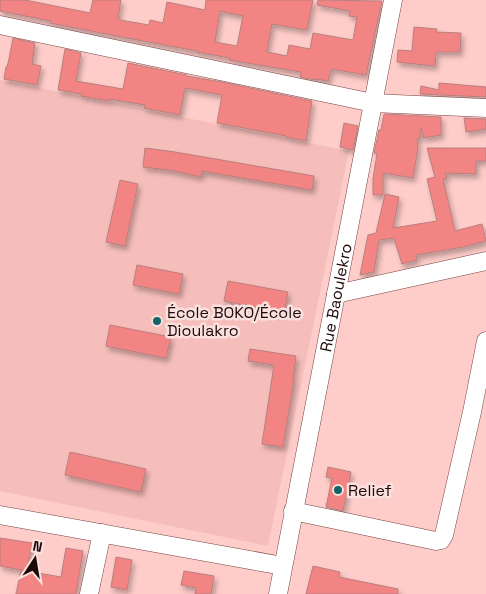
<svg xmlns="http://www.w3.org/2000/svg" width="486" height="594" viewBox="0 0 486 594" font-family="'Space Grotesk',sans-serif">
	<defs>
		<filter id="shadow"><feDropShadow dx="2.5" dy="4" stdDeviation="2.5" flood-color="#0004"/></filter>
	</defs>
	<rect width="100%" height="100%" fill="#feccc9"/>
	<!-- built -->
	<path fill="#f6bebb" d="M0 80 349 151 268 546 0 491Z"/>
	<!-- building -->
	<path fill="#f28583" stroke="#b87f7d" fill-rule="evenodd" filter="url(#shadow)" d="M0 0H25L90 13 93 0H121L118 18 120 19V20L149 25 150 20 163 23 167 2 205 10 206 0H313L307 30 272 24 267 52 287 56 289 45 310 49 313 33 353 40 357 17 349 16 350 11 317 5 318 0 382 1 366 75 331 69 328 81 316 79V80L300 77 301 72 229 60 230 58 197 52V51L122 37 50 23 51 21 0 11ZM220 11 243 16 237 46 215 42Z
		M414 27 437 29 436 32 461 33 460 52H436L435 66 397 62 398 50 412 51Z
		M13 38 35 43 32 64 41 66 37 85 4 79 6 67H7L9 59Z
		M65 49 81 53 76 81 123 89 128 63 187 75V76L222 82 312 101 306 141 286 137V136L217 123 222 95 185 88 180 115 144 108 145 105 110 99V101L81 96 82 94 58 90Z
		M439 83 486 87V97L420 94 421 86 439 90Z
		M384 114 441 117V135L424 138 421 128 420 138 417 139 418 148 413 178 383 173V195H373V179L377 154 374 153 379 130H381Z
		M464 118 486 119V129L466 132Z
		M344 123 358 126 353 150 340 147Z
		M145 148 175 152 314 176 312 190 202 171 201 177 170 170 143 167Z
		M427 148H486V161H476V174L445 173 447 178 443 179 455 231 482 224 486 241 463 247 416 255 417 260 402 264 394 238 379 240 374 272 360 275 368 235 376 233 385 194 399 197 393 228 437 221 427 179 435 177Z
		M120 180 138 184 125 246 106 242Z
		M137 265 183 274 179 294 133 285Z
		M228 281 288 292 284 313 224 301Z
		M110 325 171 337 166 358 106 346Z
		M250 349 296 356 293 379H294L283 447 262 444 274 365 248 361Z
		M70 452 146 469 141 492 65 475Z
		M328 467 351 472 343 511 326 507 332 478 326 477Z
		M0 538 32 543 27 571 0 566Z
		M66 548 83 551 76 594H16L21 570 61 577Z
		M116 557 132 560 127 590 111 587Z
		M313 566 340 572 339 577 398 589V594H306Z
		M184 571 214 576 211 594H195L196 588 181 585Z"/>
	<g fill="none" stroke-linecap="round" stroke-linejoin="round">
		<!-- minor casing -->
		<g stroke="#754240" stroke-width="19">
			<g id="minor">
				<path d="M0 25 373 103 486 108"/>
				<path d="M336 294 486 261"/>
				<path d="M293 511 436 541 441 540 444 535 472 412 486 341"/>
				<path d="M0 515 283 566"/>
				<path d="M89 594 102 533"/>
				<path id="s1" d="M278 594 393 0"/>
			</g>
		</g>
		<!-- minor -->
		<use href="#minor" stroke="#fff" stroke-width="18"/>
	</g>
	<!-- markers -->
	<g fill="#136368" stroke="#fae0de" stroke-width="2">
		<circle cx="157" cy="321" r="5"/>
		<circle cx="338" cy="490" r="5"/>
	</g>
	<g text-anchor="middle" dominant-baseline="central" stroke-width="5" stroke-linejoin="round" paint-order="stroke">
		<!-- street labels -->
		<g font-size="16" fill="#1e0909" stroke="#fae0de">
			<text stroke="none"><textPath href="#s1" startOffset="302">Rue Baoulekro</textPath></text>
		</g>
		<!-- poi labels -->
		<g font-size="16" fill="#1e0909" stroke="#fae0de" text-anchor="start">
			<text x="167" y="312">École BOKO/École<tspan x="167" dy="18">Dioulakro</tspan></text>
			<text x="348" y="490">Relief</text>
		</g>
	</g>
	<!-- north arrow -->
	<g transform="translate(35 559) rotate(12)" stroke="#fae0de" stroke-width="4" paint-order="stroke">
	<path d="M0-4L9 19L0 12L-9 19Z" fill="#1e0909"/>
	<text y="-8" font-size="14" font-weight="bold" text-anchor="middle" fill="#1e0909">N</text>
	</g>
</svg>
